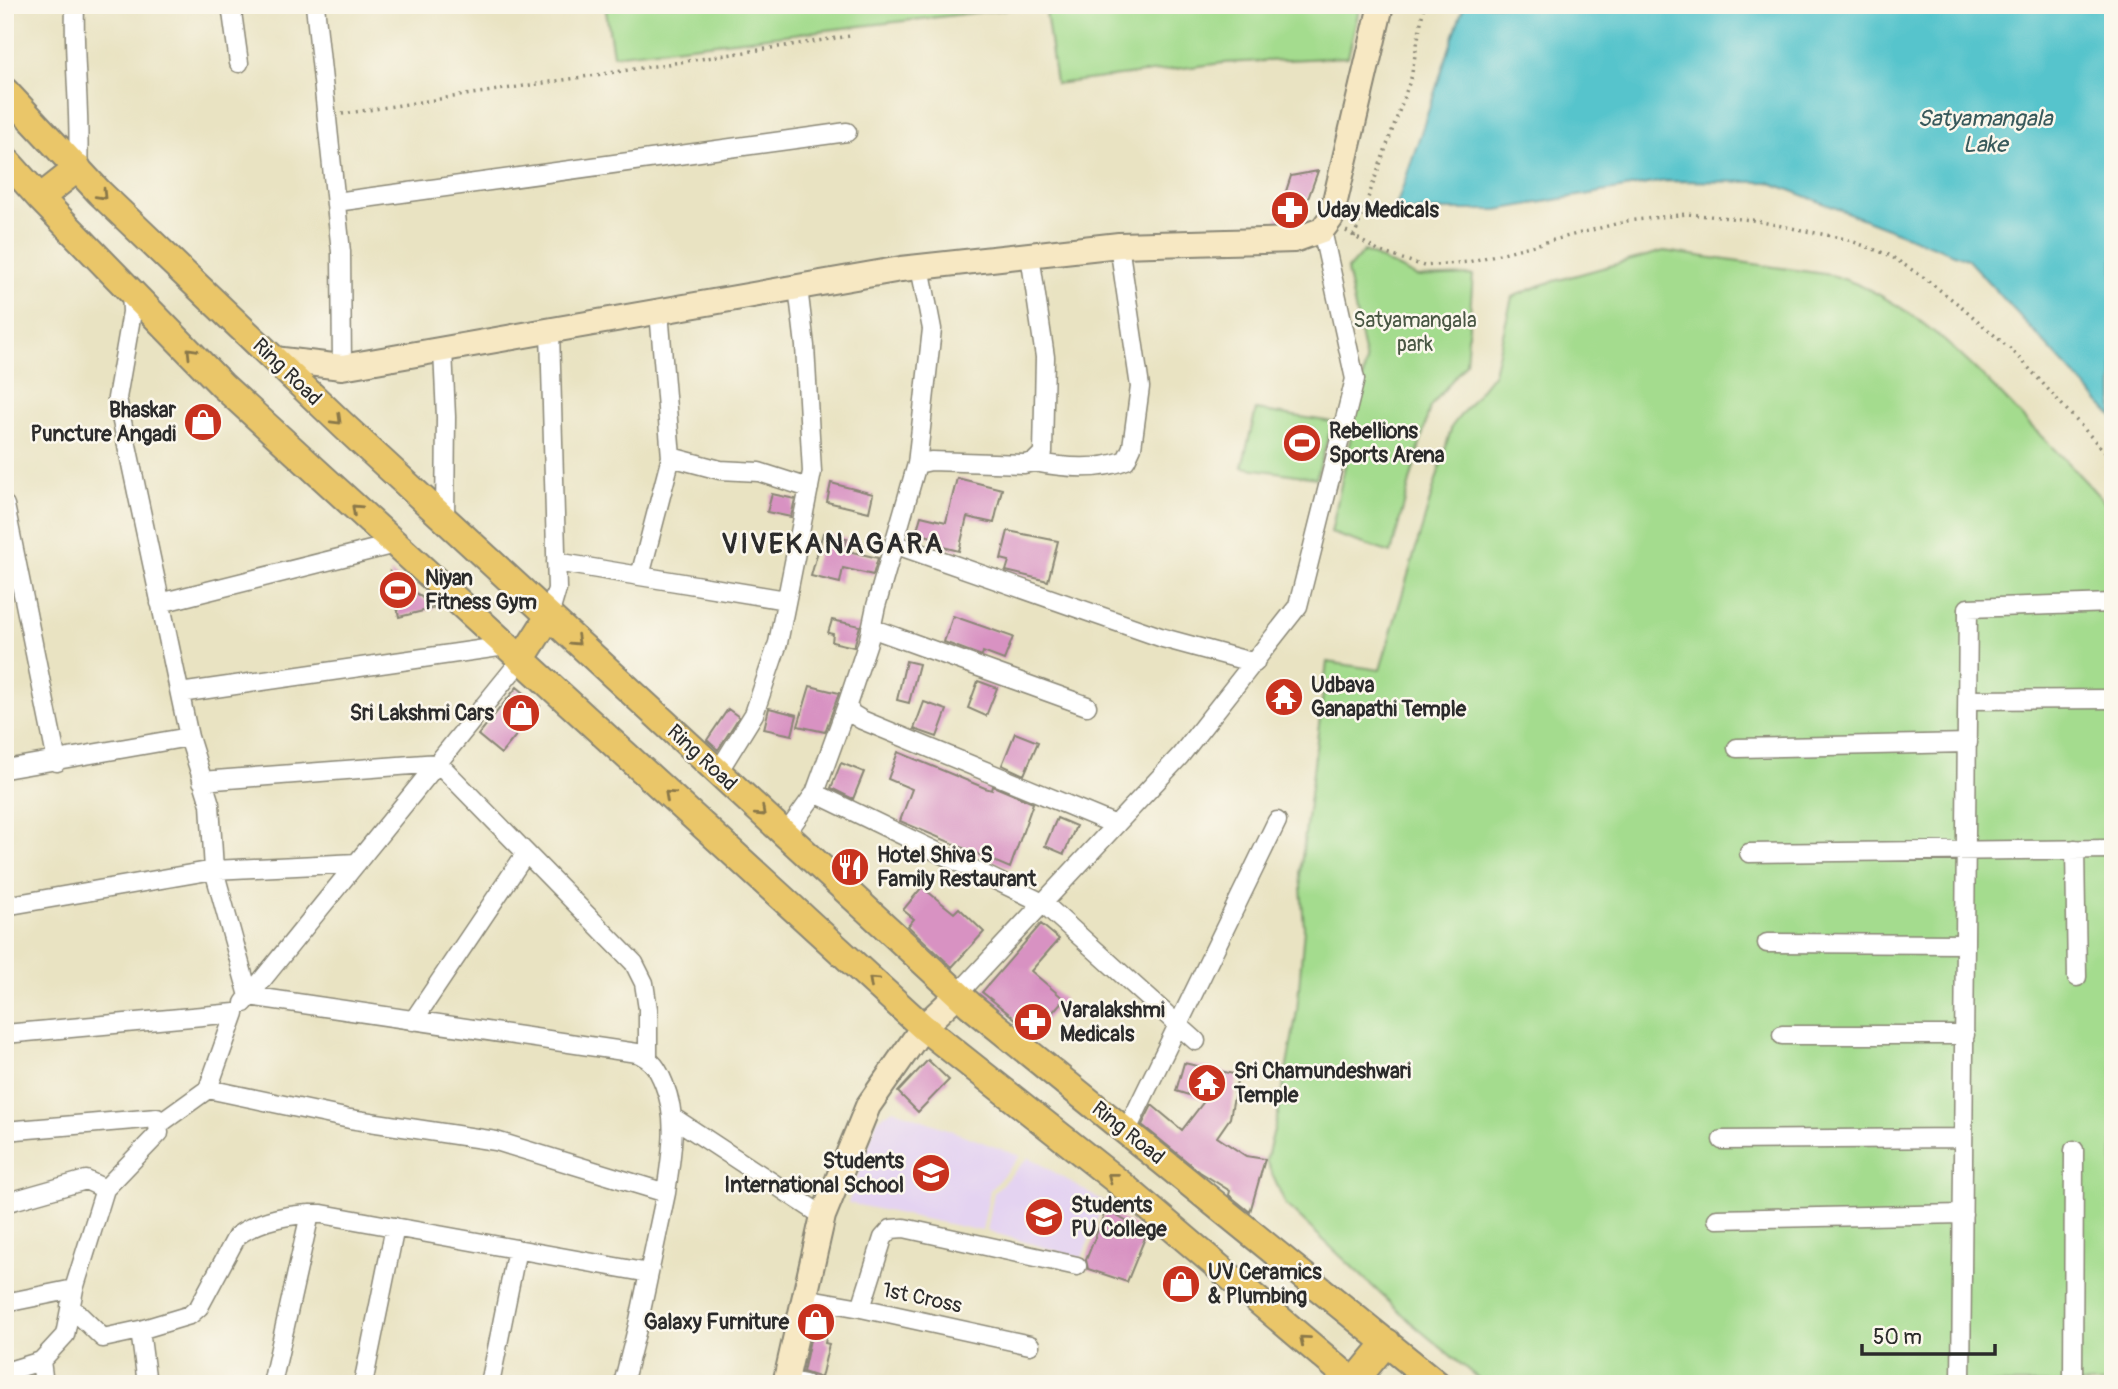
<svg xmlns="http://www.w3.org/2000/svg" width="2118" height="1389" viewBox="0 0 2118 1389" font-family="Pangolin,sans-serif">
	<rect width="100%" height="100%" fill="#fbf7ec"/>
	<filter id="ink" filterUnits="userSpaceOnUse"><feTurbulence type="fractalNoise" baseFrequency=".0143" numOctaves="2"/><feDisplacementMap in="SourceGraphic" scale="14" xChannelSelector="R" yChannelSelector="G"/><feConvolveMatrix kernelMatrix="1 2 1 2 8 2 1 2 1" color-interpolation-filters="sRGB"/></filter>
	<filter id="wash" filterUnits="userSpaceOnUse"><feTurbulence type="fractalNoise" baseFrequency=".00686" numOctaves="4" result="noise"/><feDisplacementMap in="SourceGraphic" scale="28" xChannelSelector="R" yChannelSelector="G"/><feGaussianBlur stdDeviation="1.57" result="paint"/><feColorMatrix in="noise" values="0 0 0 0 0 0 0 0 0 0 0 0 0 0 0 0 0 1.4 0 .05"/><feComposite in="paint" operator="in"/></filter>
	<g filter="url(#wash)">
		<rect width="100%" height="100%" fill="#e9e3c2"/>
		<!-- built -->
		<path fill="#e4d3f1" d="M893 1109 1020 1156 990 1190 982 1231 848 1203 877 1120Z
			M1029 1157 1104 1202 1082 1258 987 1231 994 1192Z"/>
		<!-- green -->
		<path fill="#a4dc8e" stroke="#68845c" stroke-width="2" d="M605 5H1041L613 55Z
			M1045 5H1360L1348 57 1223 63 1056 84Z
			M1364 251 1417 277 1473 275 1466 363 1430 407 1391 553 1331 533 1366 362 1347 270Z
			M1664 251 1831 275C1912 298 1974 367 2031 426 2059 454 2087 481 2113 512V1384H1485L1416 1327 1286 1205 1266 1161 1279 1110 1297 1011 1304 928 1300 873 1327 662 1380 670 1452 426 1494 373 1512 297 1544 284Z
			M1256 410 1333 422 1316 478 1242 467Z"/>
		<!-- water -->
		<path fill="#56c4cc" stroke="#40787c" stroke-width="2" d="M1464 5H2113V417L1967 259 1769 182 1665 181 1497 210H1395Z"/>
		<g id="blocks">
			<!-- building -->
			<path fill="#d892c2" d="M1318 171 1300 221 1275 225 1291 176Z
				M957 478 1002 489 994 523 967 517 959 551 939 546 941 539 916 533 921 516 946 522Z
				M831 483 873 494 869 512 827 502Z
				M772 494 795 499 791 517 767 512Z
				M1008 531 1058 541 1048 581 1006 571 1009 561 1001 559Z
				M823 533 847 539 844 550 878 558 873 575 843 568 840 583 811 576Z
				M390 572 435 608 399 617Z
				M953 616 1013 637 1004 660 983 652 982 656 944 642Z
				M832 620 860 626 854 647 832 642 833 634 828 633Z
				M906 661 919 664 909 703 897 700Z
				M978 681 997 688 986 716 968 708Z
				M810 686 839 693 825 732 798 726Z
				M517 687 540 706 501 754 478 735Z
				M1279 687 1294 690 1289 707 1274 704Z
				M924 702 947 710 937 737 914 729Z
				M769 708 797 715 792 735 764 729Z
				M728 709 739 717 718 750 707 740Z
				M1015 733 1038 742 1024 775 1002 765Z
				M898 752 985 788 992 790 993 786 1033 803 1010 868 900 821 912 789 888 779Z
				M841 763 864 772 853 799 831 788Z
				M1057 818 1076 826 1064 854 1045 846Z
				M922 887 954 913 959 908 984 932 952 967 908 926 914 919 903 910Z
				M1041 924 1059 939 1031 971 1064 999 1034 1034 982 992Z
				M928 1060 949 1080 918 1112 898 1092Z
				M1184 1063 1238 1075 1230 1118 1217 1137 1246 1156 1265 1159 1250 1212 1229 1195 1230 1191 1200 1172 1142 1125 1152 1105 1182 1130 1205 1100 1176 1091Z
				M1106 1210 1147 1233 1127 1282 1088 1269 1086 1260Z
				M816 1312 831 1315 825 1343 829 1344 821 1378 803 1372Z"/>
		</g>
	</g>
	<g filter="url(#ink)">
		<use href="#blocks" fill-opacity="0" stroke="#8a8776" stroke-width="2"/>
		<g fill="none" stroke-linecap="round" stroke-linejoin="round">
			<!-- street casing -->
			<g stroke="#8a8776" stroke-width="21">
				<path id="street" d="M75 5C73 60 81 113 78 168
					M231 5 239 63
					M315 5 341 252 342 367
					M336 202 847 132
					M920 267 932 329 917 464 876 606 869 639 847 705 852 714 862 720 1116 825
					M443 350 446 417 445 519
					M671 457 720 470 759 472 809 488
					M1034 462C1064 468 1098 471 1126 460L1132 447 1140 387 1119 245
					M917 464 931 461 1024 464 1034 462 1043 453 1045 357 1030 255
					M5 505 57 762
					M894 544 1163 638 1255 663
					M556 562 640 576 671 457 659 311
					M640 576 786 600
					M160 603 395 544
					M549 616 557 589 550 331
					M871 628 1087 706
					M180 693 506 646
					M1968 700 2113 699
					M189 737 210 804 214 870 249 996 244 1003
					M1737 748 1968 743
					M5 769 189 737 117 398 132 312 131 290
					M718 772 754 714 778 643 812 472 805 346 798 287
					M202 781 438 763 634 963 644 983 648 1009V1058
					M815 793 1043 903 1196 1041
					M785 835 815 793 847 705
					M2075 849 2077 977
					M1749 853 2113 849
					M5 906 214 870 357 863
					M1767 943 1965 944
					M958 994 1180 756 1298 606 1355 379 1322 230
					M249 996 637 1053C653 1060 658 1069 664 1084 679 1121 671 1155 666 1193
					M249 996 521 660
					M413 1021 526 853
					M5 1034 235 1013 208 1089 158 1125
					M1782 1035H1965
					M208 1089 350 1119 496 1141 666 1193 638 1325 623 1384
					M674 1118 823 1216
					M5 1131 157 1118 159 1133 105 1189
					M1126 1132 1277 821
					M1722 1140 1963 1138
					M5 1203 86 1180 105 1189 74 1289 65 1335 41 1361 5 1372
					M1717 1219 1963 1214
					M804 1298 861 1308 1030 1345
					M5 1303 74 1289
					M70 1306 103 1338 140 1330 147 1384
					M861 1308 883 1238 891 1229 904 1228 1077 1266
					M140 1330 190 1315 199 1307 237 1236C260 1219 293 1213 322 1214L649 1273
					M41 1361 44 1384
					M786 1380 805 1384
					M272 1384 310 1214
					M363 1384 395 1227
					M490 1384 517 1249
					M1961 1384 1968 608 2113 603
					M2073 1384 2074 1150"/>
			</g>
			<!-- secondary casing -->
			<g stroke="#8a8776" stroke-width="28">
				<path id="secondary" d="M274 359 342 367 901 269 1119 245 1294 240 1322 230 1331 218 1381 5
					M785 1384 823 1216 868 1106 923 1027 958 994"/>
			</g>
			<!-- primary casing -->
			<g stroke="#8a8776" stroke-width="30">
				<path id="primary" d="M5 91 100 193 345 427 970 1005 1437 1384
					M5 159 40 198 222 385 923 1027 1121 1184 1356 1384
					M40 198 78 168
					M521 660 549 616
					M1354 1382 1387 1342"/>
			</g>
			<!-- path -->
			<path stroke="#8a8776" stroke-width="3.5" stroke-dasharray="2 5" stroke-linecap="butt" d="M342 114 850 36
				M1346 231 1378 251 1424 266 1468 262 1627 221 1687 214 1752 220 1846 239 1889 255 1923 277 1962 307 2017 355 2113 461
				M1354 237 1411 78 1424 5"/>
			<!-- street -->
			<use href="#street" stroke="#fff" stroke-width="18"/>
			<!-- secondary -->
			<use href="#secondary" stroke="#f7e8c3" stroke-width="24"/>
			<!-- primary -->
			<use href="#primary" stroke="#eac669" stroke-width="26"/>
		</g>
		<!-- one-way arrows -->
		<defs><path id="oneway-chevron" d="M-2-3.5L2.5 0L-2 3.5" fill="none" stroke-width="1.6" stroke-linecap="round" stroke-linejoin="round" transform="scale(1.75)"/></defs>
		<g stroke="#8a784a">
			<use href="#oneway-chevron" transform="translate(102 195) rotate(46)"/>
			<use href="#oneway-chevron" transform="translate(191 352) rotate(-134)"/>
			<use href="#oneway-chevron" transform="translate(337 420) rotate(44)"/>
			<use href="#oneway-chevron" transform="translate(356 509) rotate(-137)"/>
			<use href="#oneway-chevron" transform="translate(576 641) rotate(43)"/>
			<use href="#oneway-chevron" transform="translate(669 795) rotate(-138)"/>
			<use href="#oneway-chevron" transform="translate(761 812) rotate(43)"/>
			<use href="#oneway-chevron" transform="translate(873 981) rotate(-138)"/>
			<use href="#oneway-chevron" transform="translate(1112 1177) rotate(-142)"/>
			<use href="#oneway-chevron" transform="translate(1304 1340) rotate(-140)"/>
		</g>
	</g>
	<!-- icons -->
	<defs>
		<g id="pharmacy-disc" transform="scale(2.0125)"><circle r="9.5" fill="#c8321e" stroke="#fbf7ec"/><path d="M-2-6h4v4h4v4h-4v4h-4v-4h-4v-4h4Z" fill="#fff"/></g>
		<g id="shop-disc" transform="scale(2.0125)"><circle r="9.5" fill="#c8321e" stroke="#fbf7ec"/><path d="M-5-2.5h2.3a2.7 3.5 0 0 1 5.4 0H5L5.5 6h-11ZM-1.5-2.5h3a1.5 2.3 0 0 0-3 0Z" fill="#fff"/></g>
		<g id="stadium-disc" transform="scale(2.0125)"><circle r="9.5" fill="#c8321e" stroke="#fbf7ec"/><path d="M0-5a6.5 5 0 1 0 0 10a6.5 5 0 1 0 0-10ZM-3.5-1.8h7v3.6h-7Z" fill="#fff"/></g>
		<g id="temple-disc" transform="scale(2.0125)"><circle r="9.5" fill="#c8321e" stroke="#fbf7ec"/><path d="M0-6L5-2H3V0L6.5 2.5H4V6H1.5V3h-3V6H-4V2.5H-6.5L-3 0V-2H-5Z" fill="#fff"/></g>
		<g id="restaurant-disc" transform="scale(2.0125)"><circle r="9.5" fill="#c8321e" stroke="#fbf7ec"/><path d="M-5-6h1v4h1v-4h1v4h1v-4h1v5L-1.5 .5V6h-2V.5L-5-1ZM5-6V6H3V1.5H1.5Q1.5-4 5-6Z" fill="#fff"/></g>
		<g id="school-disc" transform="scale(2.0125)"><circle r="9.5" fill="#c8321e" stroke="#fbf7ec"/><path d="M0-5L7-2L0 1L-7-2ZM-4 1L0 2.5L4 1V4Q0 6-4 4Z" fill="#fff"/></g>
		<g id="university-disc" transform="scale(2.0125)"><circle r="9.5" fill="#c8321e" stroke="#fbf7ec"/><path d="M0-5L7-2L0 1L-7-2ZM-4 1L0 2.5L4 1V4Q0 6-4 4Z" fill="#fff"/></g>
	</defs>
	<g fill-rule="evenodd">
		<use href="#pharmacy-disc" x="1290" y="210"/>
		<use href="#shop-disc" x="203" y="422"/>
		<use href="#stadium-disc" x="1302" y="443"/>
		<use href="#stadium-disc" x="398" y="590"/>
		<use href="#temple-disc" x="1284" y="697"/>
		<use href="#shop-disc" x="521" y="713"/>
		<use href="#restaurant-disc" x="850" y="867"/>
		<use href="#pharmacy-disc" x="1033" y="1022"/>
		<use href="#temple-disc" x="1207" y="1083"/>
		<use href="#school-disc" x="931" y="1173"/>
		<use href="#university-disc" x="1044" y="1217"/>
		<use href="#shop-disc" x="1181" y="1284"/>
		<use href="#shop-disc" x="816" y="1322"/>
	</g>
	<g text-anchor="middle" dominant-baseline="central" stroke-width="5" stroke-linejoin="round" paint-order="stroke">
		<!-- poi labels -->
		<g font-size="21" font-weight="bold" fill="#2b2b2b" stroke="#fbf7ec" text-anchor="start">
			<text x="1317" y="210">Uday Medicals</text>
			<text x="176" y="410" text-anchor="end">Bhaskar<tspan x="176" dy="24">Puncture Angadi</tspan></text>
			<text x="1329" y="431">Rebellions<tspan x="1329" dy="24">Sports Arena</tspan></text>
			<text x="425" y="578">Niyan<tspan x="425" dy="24">Fitness Gym</tspan></text>
			<text x="1311" y="685">Udbava<tspan x="1311" dy="24">Ganapathi Temple</tspan></text>
			<text x="494" y="713" text-anchor="end">Sri Lakshmi Cars</text>
			<text x="877" y="855">Hotel Shiva S<tspan x="877" dy="24">Family Restaurant</tspan></text>
			<text x="1060" y="1010">Varalakshmi<tspan x="1060" dy="24">Medicals</tspan></text>
			<text x="1234" y="1071">Sri Chamundeshwari<tspan x="1234" dy="24">Temple</tspan></text>
			<text x="904" y="1161" text-anchor="end">Students<tspan x="904" dy="24">International School</tspan></text>
			<text x="1071" y="1205">Students<tspan x="1071" dy="24">PU College</tspan></text>
			<text x="1208" y="1272">UV Ceramics<tspan x="1208" dy="24">&amp; Plumbing</tspan></text>
			<text x="789" y="1322" text-anchor="end">Galaxy Furniture</text>
		</g>
		<!-- park labels -->
		<g font-size="21" fill="#495744" stroke="#fbf7ec">
			<text x="1415" y="320">Satyamangala<tspan x="1415" dy="24">park</tspan></text>
		</g>
		<!-- street labels -->
		<g font-size="21" fill="#2b2b2b" stroke="#fbf7ec">
			<text transform="translate(287 372) rotate(44)">Ring Road</text>
			<text transform="translate(702 758) rotate(43)">Ring Road</text>
			<text transform="translate(1128 1133) rotate(39)">Ring Road</text>
			<text transform="translate(922 1298) rotate(12)">1st Cross</text>
		</g>
		<!-- water labels -->
		<g font-size="23" font-style="italic" fill="#38595b" stroke="#fbf7ec">
			<text x="1985" y="118">Satyamangala<tspan x="1985" dy="26">Lake</tspan></text>
		</g>
		<!-- district labels -->
		<g font-size="28" font-weight="bold" letter-spacing="2" fill="#2b2b2b" stroke="#fbf7ec">
			<text x="833" y="544">VIVEKANAGARA</text>
		</g>
	</g>
	<!-- margin -->
	<rect width="2118" height="1389" fill="none" stroke="#fbf7ec" stroke-width="28"/>
	<!-- scale -->
	<path d="M1862 1344v10h133v-10" fill="none" stroke="#2b2b2b" stroke-width="3.5"/>
	<text x="1873" y="1344" font-size="21" fill="#2b2b2b" stroke="#fbf7ec" stroke-width="5" paint-order="stroke">50 m</text>
</svg>
